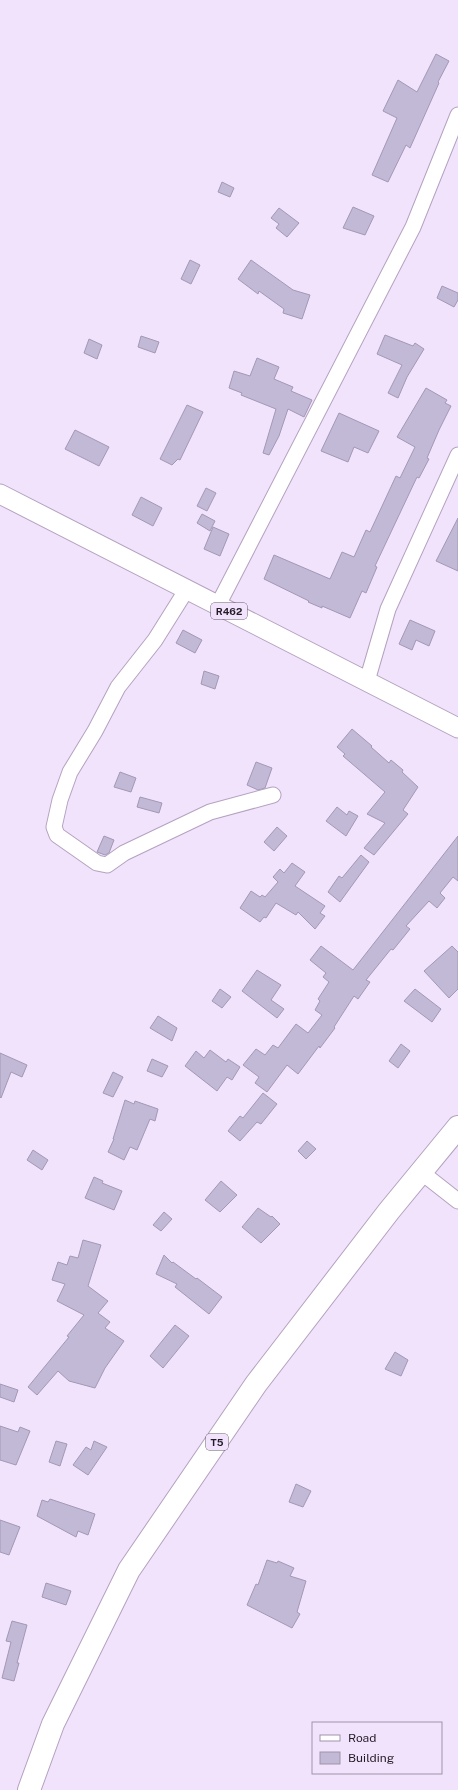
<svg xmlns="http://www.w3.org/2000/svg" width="458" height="1790" viewBox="0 0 458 1790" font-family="'Public Sans',sans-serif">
	<rect width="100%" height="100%" fill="#f2e3fc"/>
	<!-- building -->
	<path fill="#c2b9d6" stroke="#a298b7" d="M436 54 449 61 438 82 439 83 410 148 406 145 388 182 372 175 397 118 383 111 398 80 417 92Z
		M222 182 234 188 230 197 218 192Z
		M353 207 374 216 365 235 343 228Z
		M279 208 299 223 287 237 276 228 279 224 271 218Z
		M190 260 200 265 191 284 181 279Z
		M251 260 293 290 310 295 302 319 283 313 284 309 259 291 258 294 238 279Z
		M442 286 458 293V300L454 307 437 298Z
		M385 335 413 346 415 343 424 349 407 377 398 398 388 393 402 365 377 354Z
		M141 336 159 342 155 353 138 347Z
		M89 339 102 345 97 359 84 353Z
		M257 358 279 367 274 379 293 387 291 391 312 400 304 417 288 409 279 436 269 455 263 453 276 409 241 395 242 393 229 388 234 371 250 376Z
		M426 388 447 400 445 403 451 406 439 430 427 458 429 459 419 478 417 477 375 566 377 567 366 593 362 591 350 618 322 606V608L308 602 309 601 264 579 274 555 330 579 342 552 354 557 366 530 370 532 396 476 400 478 415 447 397 437Z
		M187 405 203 412 180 460 178 459 172 465 160 459Z
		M339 413 379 431 368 453 354 447 348 462 321 451Z
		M75 430 109 447 99 466 65 449Z
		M206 488 216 493 207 511 197 506Z
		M141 497 162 508 153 526 132 515Z
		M202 514 215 521 210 531 197 523Z
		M458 518V571L436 561Z
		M213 527 229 534 220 556 204 549Z
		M410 620 435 631 429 646 416 640 412 650 399 644Z
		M183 630 202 640 195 653 176 643Z
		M204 671 219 676 215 689 201 684Z
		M352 729 372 746 371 747 389 763 391 760 403 770 402 772 418 787 403 810 408 814 374 855 364 848 385 823 367 814 385 792 343 756 345 754 337 747Z
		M256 762 272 768 265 788 258 790 247 785Z
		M120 772 136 778 131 792 114 787Z
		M140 797 162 803 159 813 137 807Z
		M337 807 347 815 349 811 358 816 346 836 326 821Z
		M277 827 287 836 274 851 264 842Z
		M104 836 114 840 109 853 105 855 97 852Z
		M458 836V881L453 877 440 893 445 898 437 908 429 901 406 926 410 929 393 950 391 949 366 980 370 982 358 999 354 996 334 1027 335 1028 320 1048 319 1046 298 1074 287 1065 267 1092 255 1083 259 1077 243 1065 256 1049 265 1055 273 1045 278 1048 296 1024 308 1033 322 1015 315 1010 320 1001 318 999 329 982 323 977 326 973 310 960 321 946 353 970Z
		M361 855 369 862 340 902 328 892 339 876 342 878Z
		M292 863 305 872 295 886 325 906 320 913 325 916 315 929 298 912 296 915 276 903 266 918 264 917 260 922 240 908 251 891 260 897 262 895 265 897 278 882 273 877 280 869 284 873Z
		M452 946 458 952V989L449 998 424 971Z
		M257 970 281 985 271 1000 284 1009 277 1018 242 991Z
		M220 989 231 997 222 1008 212 1001Z
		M415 989 441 1009 432 1022 404 1001Z
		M158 1016 177 1028 172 1041 150 1028Z
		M401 1044 410 1051 398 1068 389 1061Z
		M210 1050 226 1062 228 1059 240 1067 232 1080 227 1077 217 1091 185 1066 196 1051 204 1058Z
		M0 1053 27 1065 22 1077 11 1072 1 1098 0 1097Z
		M152 1059 168 1066 162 1077 147 1071Z
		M113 1072 123 1077 113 1097 103 1093Z
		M263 1093 277 1104 261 1124 257 1122 240 1141 228 1131 240 1116 243 1118Z
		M125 1100 134 1104 135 1101 158 1109 155 1121 150 1119 137 1150 130 1147 124 1160 108 1152 114 1139H113Z
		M307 1141 316 1149 306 1159 298 1151Z
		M33 1150 48 1160 42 1170 27 1160Z
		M94 1177 103 1181 102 1183 122 1191 114 1210 85 1198Z
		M221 1181 237 1195 220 1212 205 1200Z
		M258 1208 271 1217 272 1216 280 1224 261 1243 242 1227Z
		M164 1212 172 1219 161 1231 153 1225Z
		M83 1240 101 1245 88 1286 108 1301 98 1313 110 1322 105 1328 124 1341 105 1368 95 1388 69 1381 58 1371 37 1395 28 1387 69 1337 67 1336 84 1315 57 1301 65 1284 52 1280 58 1262 67 1265 70 1256 78 1258Z
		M164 1255 172 1263 173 1262 196 1279 197 1278 222 1297 209 1314 175 1287 177 1284 156 1274Z
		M175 1325 189 1336 163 1368 150 1356Z
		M395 1352 408 1360 401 1376 385 1369Z
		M0 1384 18 1390 14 1402 0 1397Z
		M0 1426 18 1432 20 1427 30 1431 16 1465 0 1460Z
		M56 1441 67 1444 60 1466 49 1462Z
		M94 1441 107 1447 88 1475 73 1465 86 1447 91 1450Z
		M296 1484 311 1491 303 1507 289 1502Z
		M50 1499 95 1514 88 1535 78 1531 76 1537 37 1516 42 1500 48 1502Z
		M0 1520 20 1527 9 1555 0 1552Z
		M267 1560 277 1563 278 1561 294 1568 290 1576 306 1581 297 1612 300 1614 292 1628 247 1605 256 1584 258 1585Z
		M46 1583 71 1591 66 1605 42 1597Z
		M12 1621 27 1625 17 1663H19L14 1681 2 1678 11 1642 6 1641Z"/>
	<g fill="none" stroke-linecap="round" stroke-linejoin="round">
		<!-- minor casing -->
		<g stroke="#b4a2bf" stroke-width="17">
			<path id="minor" d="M187 589 155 640 118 687 95 731 70 772 60 800 54 827 57 835 97 863 107 865 124 853 210 812 273 795
				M218 605 413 227 458 115
				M367 681 388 609 458 455
				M421 1172 458 1201"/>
		</g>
		<!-- major casing -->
		<g stroke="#b4a2bf" stroke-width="21">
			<path id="major" d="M0 494 458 728"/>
		</g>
		<!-- highway casing -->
		<g stroke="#b4a2bf" stroke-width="24">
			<path id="highway" d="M29 1790 53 1724 129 1570 256 1384 389 1211 458 1127"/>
		</g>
		<!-- minor -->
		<use href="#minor" stroke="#fff" stroke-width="15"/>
		<!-- major -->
		<use href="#major" stroke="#fff" stroke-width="19"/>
		<!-- highway -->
		<use href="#highway" stroke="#fff" stroke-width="22"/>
	</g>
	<g text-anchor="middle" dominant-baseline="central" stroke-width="3" stroke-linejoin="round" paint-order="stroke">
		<!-- shield labels -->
		<g fill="#f2e3fc" stroke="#615867" stroke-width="1">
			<rect x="211" y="603" width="36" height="16" rx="3"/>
			<rect x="206" y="1434" width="22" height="16" rx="3"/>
		</g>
		<g font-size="10" font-weight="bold" fill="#231c27">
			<text x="229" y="611">R462</text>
			<text x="217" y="1442">T5</text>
		</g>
	</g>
	<!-- legend -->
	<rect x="312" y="1722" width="130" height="52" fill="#f2e3fc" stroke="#9f93a7"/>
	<rect x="320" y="1735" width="20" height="6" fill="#ffffff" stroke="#9f93a7"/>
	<text x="348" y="1742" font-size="12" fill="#231c27">Road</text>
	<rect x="320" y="1752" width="20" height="12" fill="#c2b9d6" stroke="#9f93a7"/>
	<text x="348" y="1762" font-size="12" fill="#231c27">Building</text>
</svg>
